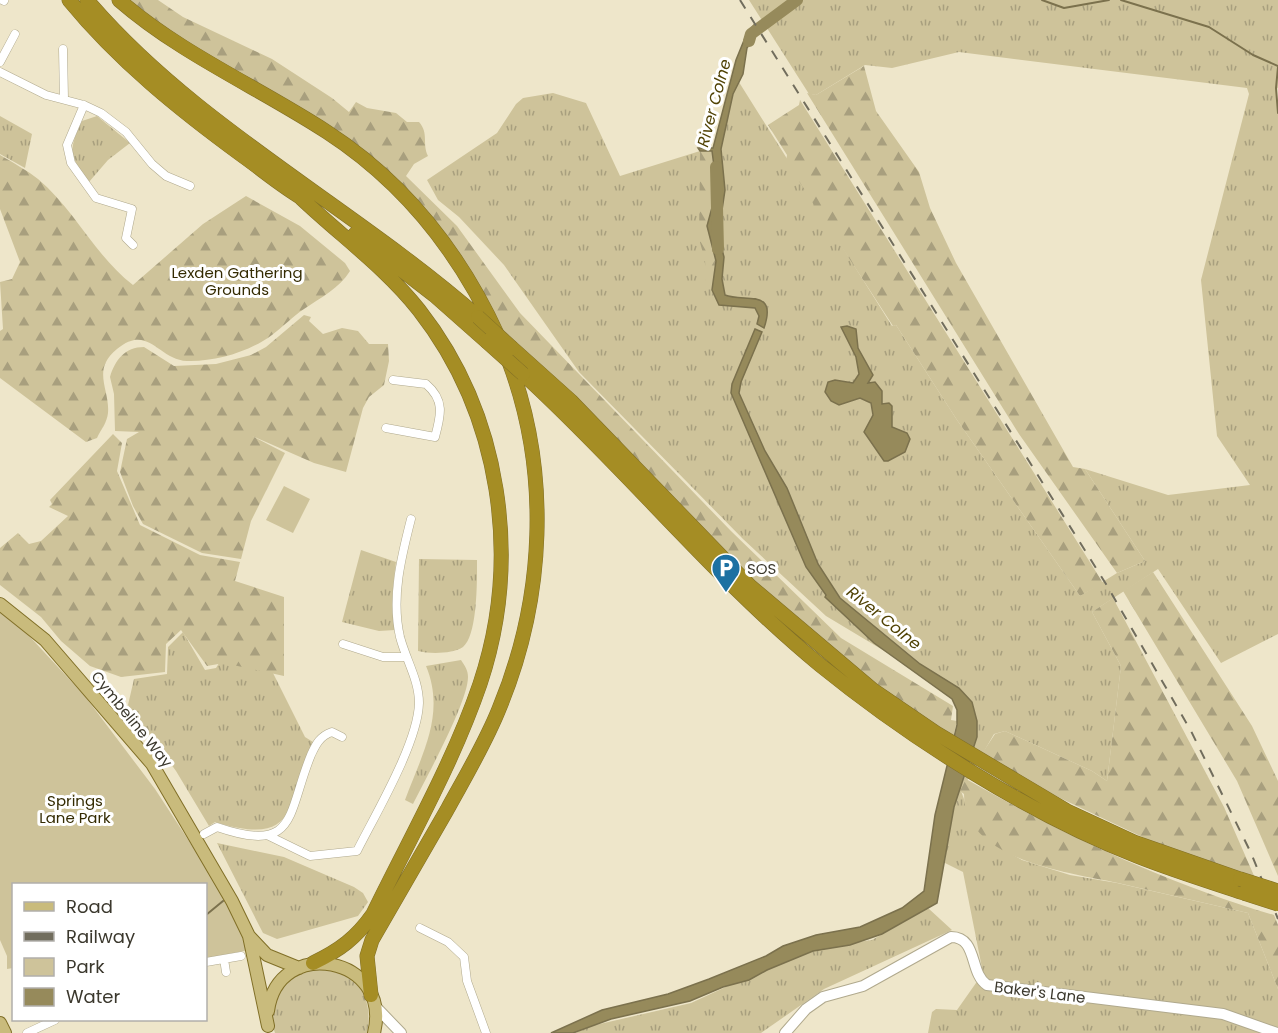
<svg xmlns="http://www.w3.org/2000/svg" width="1278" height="1033" viewBox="0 0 1278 1033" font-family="Poppins,sans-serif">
	<defs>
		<pattern id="grass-tufts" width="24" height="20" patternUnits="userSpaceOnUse" patternTransform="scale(1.5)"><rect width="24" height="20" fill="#cec39a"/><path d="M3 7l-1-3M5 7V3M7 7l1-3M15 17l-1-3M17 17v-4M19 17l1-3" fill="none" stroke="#a89f7e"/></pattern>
		<pattern id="forest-firs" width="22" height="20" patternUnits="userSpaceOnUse" patternTransform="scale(1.5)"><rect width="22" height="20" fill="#cec39a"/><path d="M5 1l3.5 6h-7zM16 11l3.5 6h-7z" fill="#a89f7e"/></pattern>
	</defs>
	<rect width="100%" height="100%" fill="#eee6ca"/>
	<!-- grass -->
	<path fill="url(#grass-tufts)" d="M749 0H1278V88L1276 89 1278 113V634L1221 663 1158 569 1092 612 1121 666 1107 781 1092 771 1005 731 994 734 961 791 973 823 993 843 1022 860 1070 875 1117 883 1248 913 1278 989V1033H928L932 1012 936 1009 957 1010 983 973 963 872 945 863 949 797 971 703 826 616 743 539 579 372 504 265 459 217 438 200 427 180 497 133 516 104 523 98 553 93 586 103 620 176 700 151 713 150 737 79 892 326 896 325 957 420 1080 596 1117 573 1145 561 1085 469 1168 495 1250 485 1217 436 1201 280 1249 94 1247 88 959 52 892 68 865 65 816 95 809 94Z
		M0 116 32 134 25 168 0 154Z
		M97 116 130 143 108 160 89 182C69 155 68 151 82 121Z
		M361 550 396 562C393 585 390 607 395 630L379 631 342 622Z
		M419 559 477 560C477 578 478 635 463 647 453 654 429 654 418 651Z
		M183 632 205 670 216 668 230 645 269 665 305 737 313 742C286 804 301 848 215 822L209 826 176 771 128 705 134 679 167 674 168 647Z
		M461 660C465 666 468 670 468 677 468 702 426 778 413 804L405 800C422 754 446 714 426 666Z
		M217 843 284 857 354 887 363 893 368 902 358 916 277 939 263 933Z
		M928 908 952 930 824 989 761 1033H575L591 1026 691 1003 808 949 872 940Z
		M332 968C362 981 373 1001 367 1033H275C265 1005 281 990 299 972Z"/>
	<!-- forest -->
	<path fill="url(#forest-firs)" d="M121 0H158L183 17 272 59 332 98 349 112 356 102 367 108 396 113 407 122H419C429 133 422 144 428 156L414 164 406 176 457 226 520 313 731 531 841 638 953 706 951 720 957 721 953 738 836 655 738 568 498 328 396 184Z
		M864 66 876 111 919 172 930 208 956 263 1073 467 1085 469 1145 561 1117 573 1019 434 807 93 816 95Z
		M800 100 1103 583 1080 596 957 420 896 325 893 326 786 161 787 155 768 125 799 105Z
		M713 150 717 189 707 226 716 261 712 290 706 282 705 260 699 239 700 151Z
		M0 155C12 162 28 171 38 179 75 210 95 256 133 285L203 224 246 196 300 226 345 263 350 271C340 288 320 298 304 309 293 316 283 327 272 335 249 352 215 362 187 361 158 360 149 323 117 349 91 370 110 389 108 413 107 423 101 429 97 438L86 442 0 378V331L3 329 0 282 12 279 20 262 0 209Z
		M304 315 311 317 309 321 323 334 342 328 358 331 369 344H388L389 361 384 385 369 397 363 408 346 472 314 463 252 436 285 453 251 521 241 559 202 553 143 524 133 506 120 472 127 439 139 432 115 431 114 394 110 377C115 360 125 347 144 347L174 366 216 364 251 355 266 347Z
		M113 434 122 443 117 471 140 525 200 555 240 562 235 581 284 597V676L224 663 207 666 181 630 166 644 165 672 121 677 90 666 61 641 41 617 0 585V548L18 533 29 544 41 541 68 516 49 507 52 504 50 500Z
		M1153 572 1252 726 1278 781V876L1237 781 1123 591Z
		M1113 598 1224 807 1255 878 1155 843 1062 799 981 755 995 734 1005 731 1092 771 1107 781 1121 666 1092 612Z
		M966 779C1064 835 1166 883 1274 915L1278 925V989L1248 913C1205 903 1161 893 1118 883 1071 873 964 861 964 794L960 791Z"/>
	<!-- park -->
	<path fill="#cec39a" d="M284 486 310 499 293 533 266 520Z
		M0 611 18 624 84 695 155 789 221 890 249 950 206 958V884H14L13 968 7 969V956L0 940Z"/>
	<!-- water -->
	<path fill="#968a5b" stroke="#7b714d" stroke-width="1.5" d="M754 25 758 31 747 48 743 74 733 94 721 149 725 190 722 210 716 226 724 257 722 279 725 295C744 303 778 287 764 328L757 324 759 316 755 308 719 305 712 290 716 261 707 226 717 189 712 151H700L698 148H713L736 60 747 33Z
		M847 326 856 329 858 348 873 375 868 383 875 382 882 391V404L889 403 892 406V427L907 433 910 439 905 452 888 461H884L864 432 873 415 871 403 860 398 839 405 831 401 825 392 828 382 835 380 853 383 859 374 856 357 841 327Z
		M755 329 762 332 741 382 739 393 765 451 787 488 818 564 840 598 920 664 959 688 972 702 977 721V737L954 807 937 903 882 934 850 945 813 951 767 970 749 980 723 987 690 1001 611 1019 573 1033H551L602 1010 668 994 709 979 766 956 783 946 816 935 860 927 902 908 924 891 935 815 957 725V710L952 699 874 643 825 597 826 595 806 567 731 393 732 384Z"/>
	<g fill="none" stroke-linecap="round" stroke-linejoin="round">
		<!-- stream -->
		<path stroke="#7b714d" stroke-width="2" d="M1042 0 1064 8 1109 0
			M1121 0 1209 27 1253 55 1278 66
			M1278 67 1276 88 1278 113
			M206 915 223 901"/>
		<!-- river -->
		<path stroke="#968a5b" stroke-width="12" d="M749 41 751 34 797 0
			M716 167 718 249"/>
		<!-- street casing -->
		<g stroke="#b0a98d" stroke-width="9">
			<path id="street" d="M2 0 4 1
				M63 49 64 99
				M0 62 15 34
				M0 72 46 95 84 105 101 113 126 132 152 164 166 176 190 186
				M84 105 67 145 71 163 96 198 132 209 126 238 133 245
				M386 428 435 437C441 415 445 400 426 384L393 380
				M343 644 383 657H406
				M204 834 217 827C298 855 287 813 311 755 316 744 320 736 332 732L342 737
				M269 836 310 856 357 851C375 815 418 743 419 703 419 680 406 660 400 637 391 598 401 558 411 519
				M420 928 448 942 464 957 467 981 486 1033
				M224 959 226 972
				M206 962 241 956
				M27 1033 55 1020"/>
		</g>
		<!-- secondary casing -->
		<g stroke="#b0a98d" stroke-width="12">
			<path id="secondary" d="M375 1006 401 1033
				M785 1033 806 1009 823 997 863 986 951 937C978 937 969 973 987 985L1223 1014 1277 1033"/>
		</g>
		<!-- primary casing -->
		<g stroke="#806f27" stroke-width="14">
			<path id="primary" d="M0 604 45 640 152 764 232 901 249 936 268 1026
				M250 937 267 955 299 968
				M268 1011C278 935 393 956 374 1033
				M0 1023 5 1033"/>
		</g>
		<!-- highway casing -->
		<g stroke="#806f27" stroke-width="15">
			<path id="highway" d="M69 0C119 61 180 110 243 156 264 171 285 189 307 201
				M87 0C194 126 353 207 478 317
				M119 0C181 54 258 87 327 132 404 182 460 253 498 336
				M301 198C341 236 385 267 419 310 501 415 522 558 480 684 453 763 410 838 373 914 356 938 340 950 313 963
				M355 234 434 295 486 341
				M512 348 571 401 750 586 873 690 936 733 1067 811 1134 842 1240 879
				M523 374C625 467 713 577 820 665 910 738 1029 814 1137 856 1172 870 1208 881 1244 893
				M371 995 367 956 372 940C397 897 422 853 447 810 465 777 485 744 499 709 545 598 551 472 508 359"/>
		</g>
		<!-- street -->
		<use href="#street" stroke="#fff" stroke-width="8"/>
		<!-- secondary -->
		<use href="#secondary" stroke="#fff" stroke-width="10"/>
		<!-- primary -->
		<use href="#primary" stroke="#c9bb7c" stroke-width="12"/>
		<!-- highway -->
		<use href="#highway" stroke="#a58d24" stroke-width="14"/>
		<!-- rail -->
		<path stroke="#716d5d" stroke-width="2" stroke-dasharray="10 10" stroke-linecap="butt" d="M740 0 1106 584 1191 731 1251 853 1278 919"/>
		<!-- highway-bridge casing -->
		<g stroke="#806f27" stroke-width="15" stroke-linecap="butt">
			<path id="highway-bridge" d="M478 317 512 348
				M486 341 523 374
				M1240 879 1278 891
				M1244 893 1278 904"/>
		</g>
		<!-- highway-bridge -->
		<use href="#highway-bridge" stroke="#a58d24" stroke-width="14"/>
	</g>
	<!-- icons -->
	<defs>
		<g id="parking-pin" transform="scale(1.5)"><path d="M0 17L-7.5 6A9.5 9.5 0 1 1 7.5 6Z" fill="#1d71a2" stroke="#fff"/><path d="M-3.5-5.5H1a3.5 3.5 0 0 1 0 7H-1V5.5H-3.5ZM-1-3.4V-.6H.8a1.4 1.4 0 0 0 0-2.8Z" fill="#fff"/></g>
	</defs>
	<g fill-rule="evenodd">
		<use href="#parking-pin" x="726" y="568"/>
	</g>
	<g text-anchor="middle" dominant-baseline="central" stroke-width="6" stroke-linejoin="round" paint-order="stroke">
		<!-- park labels -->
		<g font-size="15" fill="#342b02" stroke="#fff">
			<text x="237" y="272">Lexden Gathering<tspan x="237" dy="17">Grounds</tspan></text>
			<text x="75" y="800">Springs<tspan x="75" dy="17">Lane Park</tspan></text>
		</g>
		<!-- poi labels -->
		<g font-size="15" fill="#3b382d" stroke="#fff" text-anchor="start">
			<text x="747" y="568">SOS</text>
		</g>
		<!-- street labels -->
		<g font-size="15" fill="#3b382d" stroke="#fff">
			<text transform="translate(132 719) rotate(51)">Cymbeline Way</text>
			<text transform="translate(1040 992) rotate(7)">Baker's Lane</text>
		</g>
		<!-- water labels -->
		<g font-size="16" font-style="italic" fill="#504204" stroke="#fff">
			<text transform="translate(714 103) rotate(-75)">River Colne</text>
			<text transform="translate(884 618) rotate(39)">River Colne</text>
		</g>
	</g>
	<!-- legend -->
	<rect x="12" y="883" width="195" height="138" fill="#ffffff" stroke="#b1afab" stroke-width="1.5"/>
	<rect x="24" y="902" width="30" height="9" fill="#c9bb7c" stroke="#b1afab" stroke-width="1.5"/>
	<text x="66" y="913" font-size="18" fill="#3b382d">Road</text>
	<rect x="24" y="932" width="30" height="9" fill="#716d5d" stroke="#b1afab" stroke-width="1.5"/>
	<text x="66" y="943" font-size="18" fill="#3b382d">Railway</text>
	<rect x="24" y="958" width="30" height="18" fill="#cec39a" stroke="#b1afab" stroke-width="1.5"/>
	<text x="66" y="973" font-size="18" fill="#3b382d">Park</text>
	<rect x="24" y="988" width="30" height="18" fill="#968a5b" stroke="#b1afab" stroke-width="1.5"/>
	<text x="66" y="1003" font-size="18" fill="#3b382d">Water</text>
</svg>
